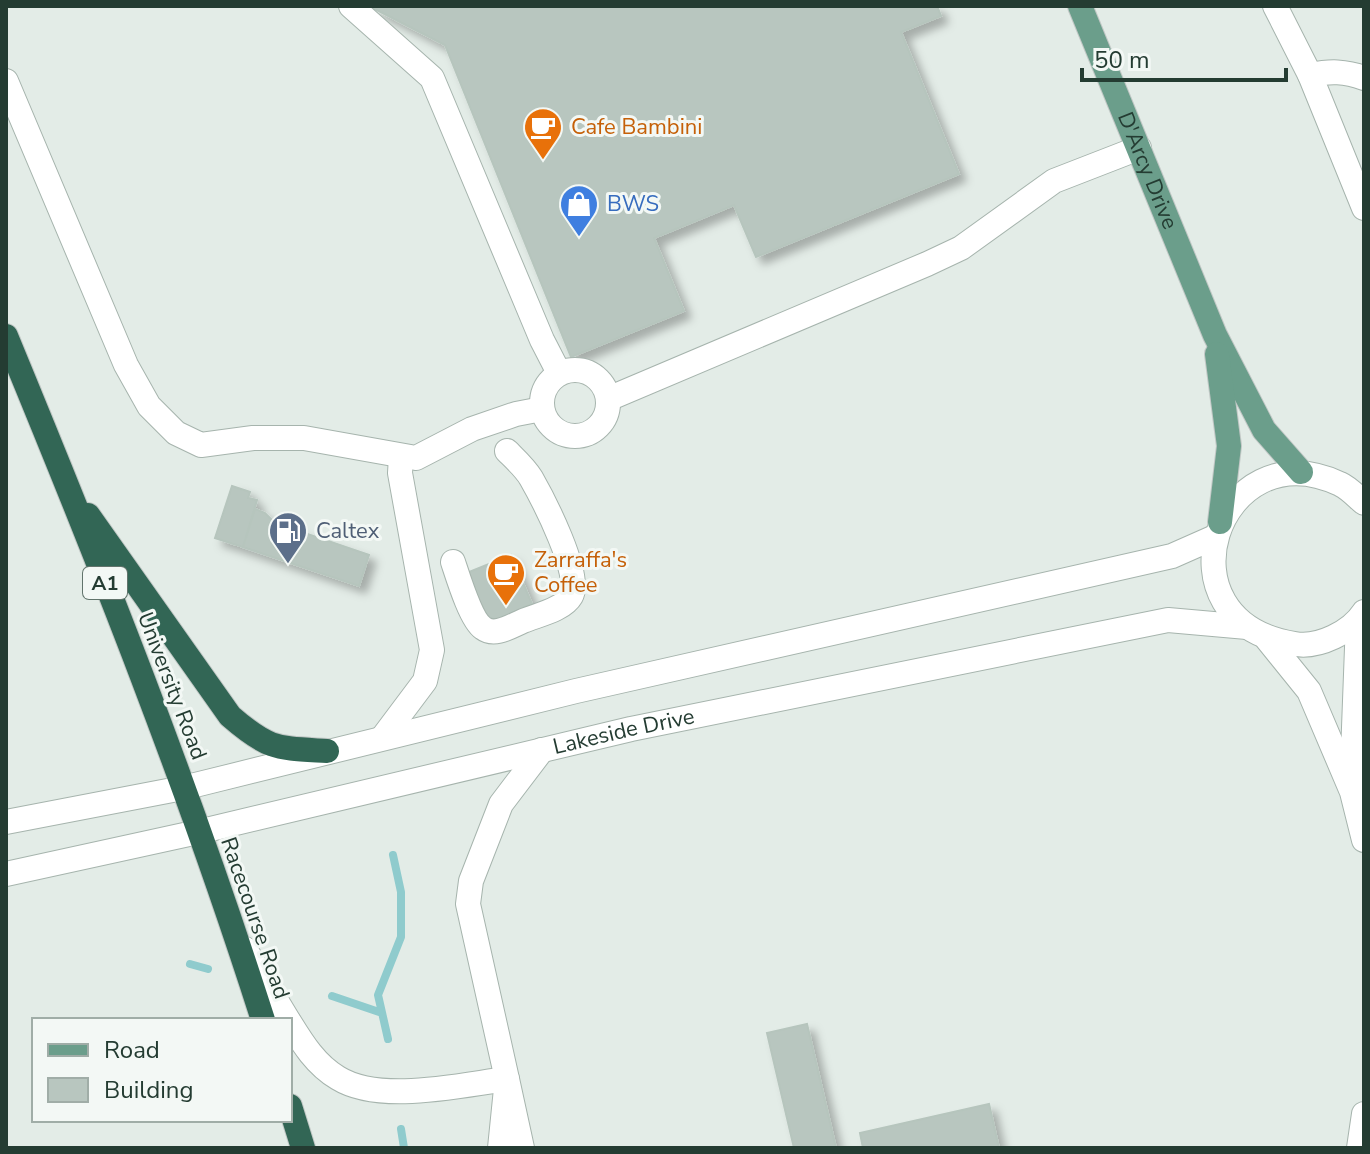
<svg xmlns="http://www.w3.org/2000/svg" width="1370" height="1154" viewBox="0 0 1370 1154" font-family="'Nunito Sans',sans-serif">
	<defs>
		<filter id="shadow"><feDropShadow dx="7" dy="7" stdDeviation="4" flood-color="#0004"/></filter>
	</defs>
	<rect width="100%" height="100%" fill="#e3ece7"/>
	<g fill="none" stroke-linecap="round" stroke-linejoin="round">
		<!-- stream -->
		<path stroke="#8fcbcd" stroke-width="8" d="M190 964 208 969
			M332 996 382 1013
			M388 1039 378 995 401 937V892L393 855
			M401 1129 404 1148"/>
	</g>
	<!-- building -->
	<path fill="#b8c6bf" stroke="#b6c5bd" stroke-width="2" filter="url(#shadow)" d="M369 6H937L941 16 901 32 959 174 756 257 734 205 654 238 684 311 571 357 445 45Z
		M232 486 250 492 248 498 257 500 243 547 215 538Z
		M255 509 265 513 275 523 369 555 359 586 243 547Z
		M511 555 532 604 496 620 484 616 452 579Z
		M807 1024 836 1148H794L767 1033Z
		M989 1104 999 1148H863L860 1133Z"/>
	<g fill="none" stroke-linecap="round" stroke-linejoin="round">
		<!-- minor casing -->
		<g stroke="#a6b4ad" stroke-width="26">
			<g id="minor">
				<path d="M351 6 432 78 542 340 559 373"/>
				<path d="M1275 6 1310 75 1364 208"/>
				<path d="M1310 75C1330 71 1345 71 1364 78"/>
				<path d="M6 81 126 365 149 406 176 433 201 445 253 438H304L416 458 472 429 516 414 542 409"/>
				<circle cx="575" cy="403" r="33"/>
				<path d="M608 399 927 264 961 248 1054 181 1139 148"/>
				<path d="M1364 503C1357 497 1349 488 1340 484 1218 426 1151 622 1295 644 1319 648 1351 632 1364 612"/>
				<path d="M453 562C458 577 471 620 483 628 495 637 511 626 523 621 537 615 563 610 571 596 583 576 543 499 531 478 525 468 515 459 507 451"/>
				<path d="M1267 639 1309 691 1352 792 1364 840"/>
				<path d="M383 737 425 681 432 650 400 473 401 457"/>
				<path d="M1352 781 1358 621"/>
				<path d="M6 822 183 788 576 691 1172 556 1215 537"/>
				<path id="s1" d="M6 874 198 832 631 729 1168 620 1247 627"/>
				<path d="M245 949 288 1020"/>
				<path d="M290 1023C303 1044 316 1065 338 1078 380 1104 460 1085 507 1079L522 1148"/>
				<path d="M500 1148 507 1079 468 904 471 881 501 804 542 750"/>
				<path d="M1359 1148 1364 1114"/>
			</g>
		</g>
		<!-- major casing -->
		<g stroke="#c2c8c6" stroke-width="26">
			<g id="major">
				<path id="s2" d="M1080 6 1215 335 1264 430 1301 472"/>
				<path d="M1217 354 1229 446 1220 522"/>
			</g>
		</g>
		<!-- highway casing -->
		<g stroke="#c2c8c6" stroke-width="26">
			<path id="highway" d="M6 336C99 561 189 788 263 1020
				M88 515 230 716C269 750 277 748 327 751
				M290 1106 303 1148"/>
		</g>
		<!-- minor -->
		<use href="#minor" stroke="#fff" stroke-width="24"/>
		<!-- major -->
		<use href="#major" stroke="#6b9e8b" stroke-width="24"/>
		<!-- highway -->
		<use href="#highway" stroke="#326655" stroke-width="24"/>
	</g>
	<!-- icons -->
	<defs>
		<g id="cafe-pin" transform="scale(2)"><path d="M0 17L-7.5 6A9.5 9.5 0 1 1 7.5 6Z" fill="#e8710a" stroke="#f3f8f5"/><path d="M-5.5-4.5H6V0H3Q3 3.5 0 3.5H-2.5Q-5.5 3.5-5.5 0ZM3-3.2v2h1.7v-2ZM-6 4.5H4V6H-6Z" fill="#fff"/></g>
		<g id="shop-pin" transform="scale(2)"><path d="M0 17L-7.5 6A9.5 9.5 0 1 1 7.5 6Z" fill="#3f7fe0" stroke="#f3f8f5"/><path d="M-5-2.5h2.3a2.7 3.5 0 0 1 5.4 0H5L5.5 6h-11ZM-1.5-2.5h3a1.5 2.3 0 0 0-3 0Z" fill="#fff"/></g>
		<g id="fuel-pin" transform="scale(2)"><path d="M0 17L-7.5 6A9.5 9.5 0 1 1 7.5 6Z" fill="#5c6f8a" stroke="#f3f8f5"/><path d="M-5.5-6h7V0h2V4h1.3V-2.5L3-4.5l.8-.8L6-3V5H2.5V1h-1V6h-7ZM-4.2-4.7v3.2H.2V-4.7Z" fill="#fff"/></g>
	</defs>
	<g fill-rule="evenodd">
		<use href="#cafe-pin" x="543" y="127"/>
		<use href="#shop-pin" x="579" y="204"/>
		<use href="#fuel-pin" x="288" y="531"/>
		<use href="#cafe-pin" x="506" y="573"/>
	</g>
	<g text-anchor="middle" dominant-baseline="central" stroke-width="6" stroke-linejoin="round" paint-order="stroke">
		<!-- shield labels -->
		<rect fill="#f3f8f5" stroke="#62746c" stroke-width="2" x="83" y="567" width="44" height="32" rx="6"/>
		<g font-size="20" font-weight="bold" fill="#243c32">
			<text x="105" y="583">A1</text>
		</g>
		<!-- food labels -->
		<g font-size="22" fill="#c56008" stroke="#f3f8f5" text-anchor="start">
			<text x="571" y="127">Cafe Bambini</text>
			<text x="534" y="560">Zarraffa's<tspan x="534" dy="25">Coffee</tspan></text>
		</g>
		<!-- street labels -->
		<g font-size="22" fill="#243c32" stroke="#f3f8f5">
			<text stroke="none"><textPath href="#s2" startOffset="178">D'Arcy Drive</textPath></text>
			<text transform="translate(172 686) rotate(69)">University Road</text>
			<text stroke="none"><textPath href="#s1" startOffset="634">Lakeside Drive</textPath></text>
			<text transform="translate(255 918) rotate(71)">Racecourse Road</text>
		</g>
		<!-- shop labels -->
		<g font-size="22" fill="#366cbe" stroke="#f3f8f5" text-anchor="start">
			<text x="607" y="204">BWS</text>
		</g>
		<!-- service labels -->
		<g font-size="22" fill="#4e5e75" stroke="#f3f8f5" text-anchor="start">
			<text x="316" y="531">Caltex</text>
		</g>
	</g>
	<!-- border -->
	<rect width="1370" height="1154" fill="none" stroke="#243c32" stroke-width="16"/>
	<!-- legend -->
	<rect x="32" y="1018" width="260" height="104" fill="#f3f8f5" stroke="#a0ada7" stroke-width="2"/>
	<rect x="48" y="1044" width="40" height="12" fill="#6b9e8b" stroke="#a0ada7" stroke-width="2"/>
	<text x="104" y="1058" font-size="24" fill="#243c32">Road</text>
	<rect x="48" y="1078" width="40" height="24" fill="#b8c6bf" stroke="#a0ada7" stroke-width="2"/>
	<text x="104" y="1098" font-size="24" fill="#243c32">Building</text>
	<!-- scale -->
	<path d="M1082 68v12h204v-12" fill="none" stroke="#243c32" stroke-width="4"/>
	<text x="1094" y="68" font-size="24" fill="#243c32" stroke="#f3f8f5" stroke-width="6" paint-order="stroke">50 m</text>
</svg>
